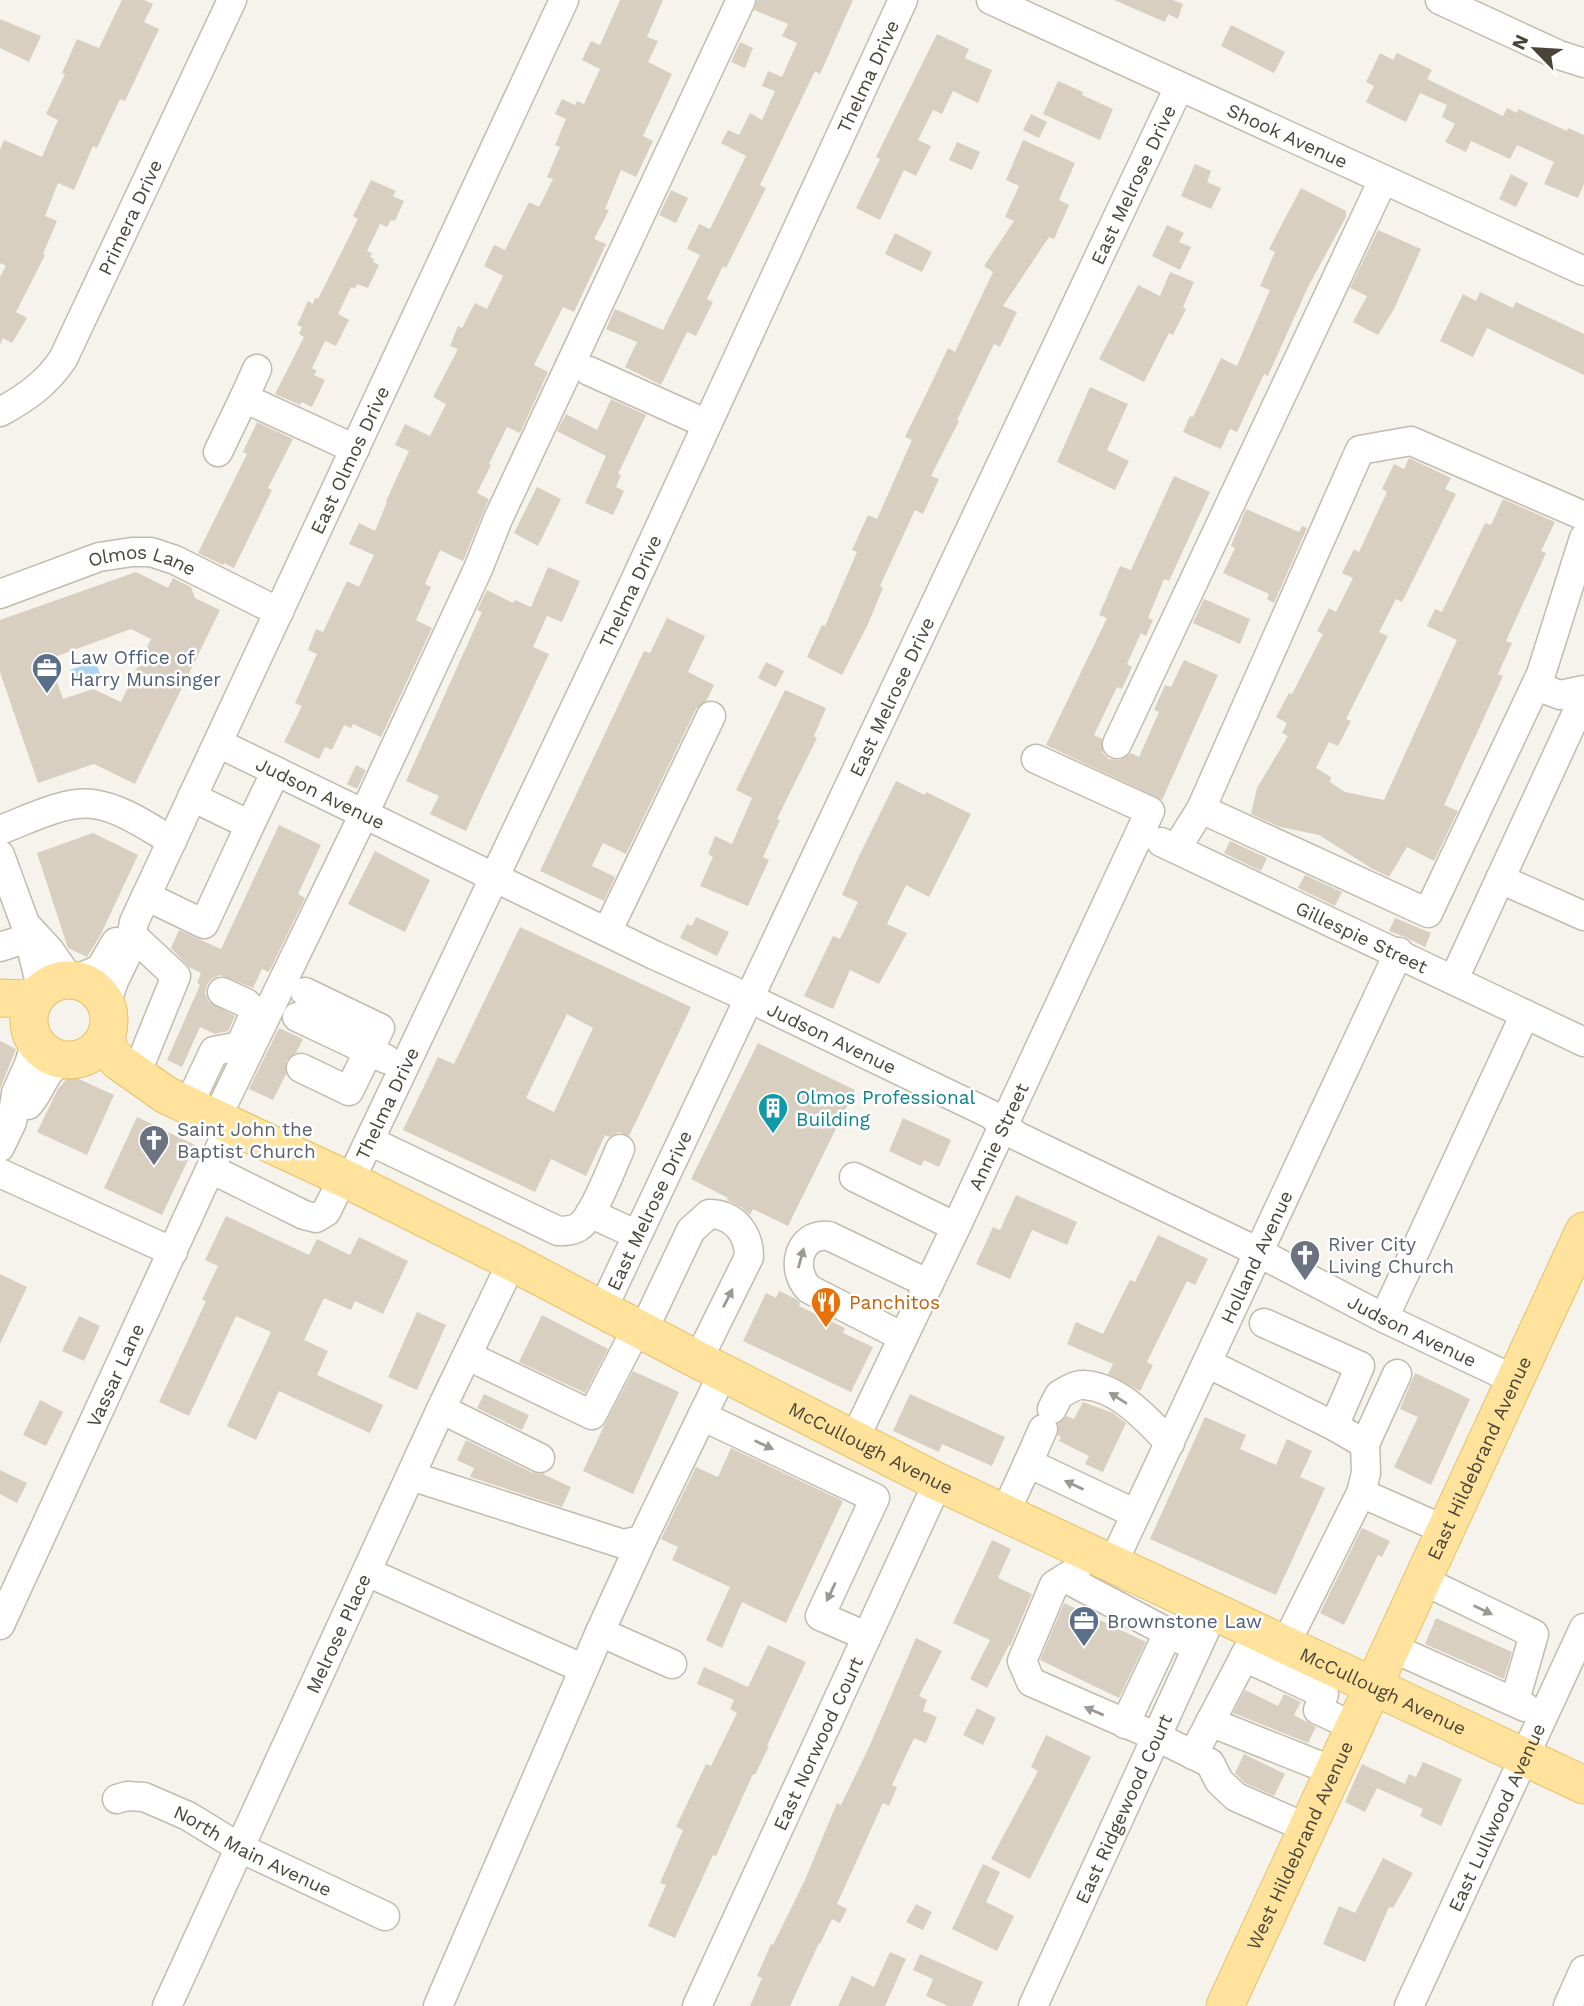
<svg xmlns="http://www.w3.org/2000/svg" width="1584" height="2006" viewBox="0 0 1584 2006" font-family="'Work Sans',sans-serif">
	<rect width="100%" height="100%" fill="#f6f3ec"/>
	<!-- water -->
	<path fill="#a9d4f2" d="M95 661 100 673 74 682 70 670Z"/>
	<!-- building -->
	<path fill="#d8cfc1" fill-rule="evenodd" d="M122 0H144L153 4 144 22 159 29 125 101 120 99 97 148 93 146 74 190 58 183 45 216 57 221 43 254 45 255 16 312 27 318 12 343 3 338 0 345V277L6 266 0 263V150L4 140 42 157 58 120 46 114 65 74 62 73 77 39 99 48Z
		M620 0H663L647 37 658 41 648 62 672 74 643 136 653 141 636 177 621 170 605 209 609 210 594 239 606 244 574 312 563 307 534 365 548 372 520 433 507 427 489 464 491 465 477 493 489 499 463 561 440 550 425 584 431 587 416 620 432 628 381 737 353 724 351 728 344 725 332 750 325 747 319 759 284 742 302 706 295 703 317 654 308 650 316 629 323 632 347 581 359 587 374 555 349 544 359 523 375 531 387 502 386 501 409 451 395 445 405 424 430 436 446 404 433 397 458 349 450 346 458 326 462 328 475 303 487 309 503 276 484 266 494 245 505 250 529 202 539 207 553 179 547 177 560 147 555 145 566 119 555 114 562 99 575 105 577 101 584 104 600 69 582 60 591 41 600 45Z
		M757 0H853L820 74 815 71 760 185 766 188 726 268 723 266 707 299 713 302 696 336 687 332 661 385 625 367 637 342 606 329 615 309 663 330 700 255 687 249 699 224 710 229 746 156 721 143 728 130 739 135 750 113 762 120 775 91 762 86 768 71 782 77 797 43 782 36 788 24 754 10Z
		M1114 0H1173L1183 4 1178 19 1168 14 1165 22Z
		M0 19 41 36 29 62 0 48Z
		M1231 25 1285 52 1274 73 1221 46Z
		M937 34 969 49 965 58 992 70 978 103 953 91 942 114 933 110 918 140 931 146 916 176 904 170 880 220 856 208 880 159 876 157Z
		M740 42 753 48 745 68 731 62Z
		M1380 53 1393 60 1397 53 1432 70 1427 79 1503 116 1507 108 1517 113 1518 109 1567 131 1568 128 1584 135V184L1578 198 1544 184 1554 162 1517 145 1510 159 1471 141 1466 152 1445 142 1455 124 1442 117 1447 105 1420 93 1406 122 1366 102 1374 86 1366 82Z
		M1058 81 1083 92 1082 95 1113 109 1100 140 1043 114Z
		M1031 114 1047 122 1039 138 1023 130Z
		M1023 140 1075 163 1059 200 1069 205 1054 239 1049 237 1003 306 1017 312 1000 347 994 344 957 420 959 421 931 476 939 479 923 514 915 510 880 586 883 588 868 624 842 675 807 657 822 625 825 626 857 552 852 550 868 515 877 519 912 440 905 437 932 382 948 348 955 352 993 272 984 266 1014 221 1005 217 1019 186 1006 180Z
		M957 142 980 152 972 170 949 160Z
		M1195 164 1211 171 1207 182 1221 188 1211 209 1181 196Z
		M1511 174 1528 183 1516 207 1499 199Z
		M371 180 396 191 393 196 404 201 395 221 391 220 387 227 380 224 367 251 372 253 370 257 374 259 373 262 379 265 368 288 357 284 355 289 351 287 338 314 349 320 336 346 325 341 312 368 317 371 314 375 325 380 312 407 302 402 300 405 275 394 304 337 299 334 302 327 297 325 308 301 313 304 315 298 318 299 358 219 353 216Z
		M1301 188 1346 211V217L1308 287 1268 376 1264 374 1237 432 1230 429 1221 449 1183 432 1190 416 1193 417 1221 358 1237 366 1270 290 1260 286 1275 252 1269 249Z
		M671 190 688 198 676 223 659 215Z
		M1167 225 1184 233 1179 242 1191 247 1180 270 1152 256Z
		M1378 230 1421 249 1394 309 1378 335 1353 322 1367 296 1350 288Z
		M895 233 932 252 922 272 885 254Z
		M1170 272 1194 282 1183 307 1186 309 1173 335 1169 333 1144 382 1099 359 1138 285 1160 296Z
		M1480 292 1513 308 1516 302 1584 334V375L1487 328 1473 357 1440 341 1463 294 1476 301Z
		M1090 387 1128 404 1107 450 1129 461 1115 490 1057 462Z
		M611 399 646 415 618 474 621 475 616 487 624 491 613 515 585 503 606 456 557 431 566 414 597 430Z
		M257 422 293 439 268 488 272 490 234 568 224 563 223 565 198 553 247 454 243 452Z
		M1409 458 1451 478 1445 489 1456 494 1402 602 1396 599 1379 632 1388 636 1346 719 1351 721 1338 746 1329 742 1316 768 1331 777 1330 782 1345 792 1384 800 1457 640 1427 626 1435 609 1442 612 1485 523 1491 525 1503 499 1555 522 1541 551 1546 553 1506 641 1512 643 1498 674 1503 676 1444 805 1458 811 1434 861 1407 847 1389 877 1371 868 1319 835 1280 827 1251 814 1257 788 1288 736 1282 733 1287 723 1276 717 1289 693 1292 694 1323 634 1317 631 1329 608 1336 612 1353 578 1342 573 1354 549 1359 552 1387 492 1382 489 1394 464 1404 469Z
		M1174 476 1210 492 1169 581 1164 579 1148 618 1153 620 1146 636 1141 633 1127 664 1132 667 1122 689 1117 687 1094 735 1102 739 1103 753 1109 759 1119 760 1131 753 1139 757 1159 712 1154 710 1165 685 1171 687 1184 660 1218 675 1162 800 1046 745 1107 618 1099 615 1120 566 1131 570Z
		M537 487 561 499 538 546 514 533Z
		M1246 509 1299 532 1302 526 1307 528 1274 603 1267 599 1269 594 1223 573 1235 548 1231 546Z
		M548 567 580 581 562 622 547 616 533 647 549 654 466 831 430 814 439 796 406 781 482 612 477 610 487 590 513 603 515 600 531 607Z
		M136 572 168 588 173 578 191 587 195 598 220 610 135 784 94 764 38 783 0 672V620ZM131 629 151 639 121 702 93 689 63 699 49 659Z
		M1204 599 1250 619 1240 644 1193 623Z
		M667 618 705 636 688 672 714 685 707 700 696 709 626 854 603 843 592 866 615 877 604 901 540 871 644 651 650 653Z
		M766 662 784 671 776 687 758 678Z
		M785 690 826 708 814 736 817 738 777 819 780 820 763 857 769 860 748 906 700 886 713 857 708 854 715 836 732 844 752 798 736 790Z
		M356 765 366 770 357 789 347 784Z
		M896 781 925 795 926 792 971 814 929 897 906 885 887 924 907 933 879 984 850 970 833 1009 804 996 833 936 840 939 858 902 842 895 859 856Z
		M279 825 321 845 298 894 305 898 269 972 262 969 253 988 221 975 213 978 207 984 205 993 209 1002 235 1016 228 1031 215 1034 200 1027 182 1067 167 1060 200 985 197 983 201 973 189 967 171 948 179 930 221 949Z
		M93 833 138 855 100 936 87 957 68 948 37 853Z
		M1230 841 1267 858 1261 871 1224 853Z
		M375 851 430 880 405 932 348 904Z
		M1305 875 1342 892 1335 906 1298 888Z
		M696 917 729 932 717 956 680 938 687 924 692 926Z
		M1395 918 1431 933 1425 947 1405 937 1389 931Z
		M520 927 691 1007 629 1136 619 1132 609 1137 605 1135 586 1176 551 1159 535 1192 403 1130 438 1057 454 1064ZM567 1014 593 1028 554 1112 526 1098Z
		M279 1028 303 1039 296 1053 286 1061V1074L273 1100 249 1089Z
		M0 1041 16 1049 0 1089Z
		M758 1043 855 1090 788 1226 753 1209 750 1215 741 1207 727 1200 728 1198 691 1179Z
		M70 1075 114 1095 87 1155 37 1132 58 1089Z
		M137 1117 195 1145 162 1215 104 1188Z
		M903 1118 951 1140 939 1167 924 1160 921 1166 889 1151Z
		M1016 1195 1077 1222 1067 1245 1032 1230 1010 1279 976 1264 993 1227 1000 1230Z
		M226 1216 309 1255 317 1239 350 1255 359 1237 408 1261 383 1314 355 1301 351 1310 324 1298 304 1340 328 1351 317 1375 383 1405 370 1433 279 1391 256 1440 227 1426 271 1332 236 1316 189 1416 159 1402 206 1301 202 1300 218 1266 205 1260Z
		M1158 1235 1208 1259 1195 1285 1187 1281 1147 1362 1153 1365 1140 1391 1108 1374 1113 1364 1067 1344 1076 1322 1103 1334 1130 1280 1135 1282Z
		M0 1274 27 1287 0 1344Z
		M779 1291 796 1299 800 1303 799 1306 845 1328 843 1333 873 1347 851 1392 743 1341 766 1293 776 1298Z
		M417 1312 446 1325 417 1390 388 1377Z
		M542 1315 608 1349 585 1393 519 1362Z
		M79 1316 100 1326 84 1361 62 1351Z
		M633 1371 679 1392 633 1494 583 1471 604 1426Z
		M1415 1373 1470 1399 1431 1485 1394 1467 1418 1417 1400 1409Z
		M484 1394 529 1415 522 1430 477 1408Z
		M910 1394 1005 1437 992 1466 942 1444 939 1452 893 1431Z
		M40 1400 63 1412 46 1446 23 1435Z
		M1083 1402 1113 1413 1126 1423 1103 1472 1085 1464 1089 1456 1059 1441 1061 1437 1058 1435V1424L1067 1416 1074 1419Z
		M1205 1417 1246 1435 1240 1449 1276 1465 1287 1439 1312 1451 1300 1477 1325 1488 1276 1595 1150 1539Z
		M466 1440 533 1473 543 1474 571 1487 562 1507 470 1477 474 1468 457 1460Z
		M731 1448 843 1501 786 1623 742 1602 722 1648 706 1640 730 1587 672 1560 678 1547 661 1539 696 1467 718 1477Z
		M0 1470 27 1483 17 1503 0 1494Z
		M1362 1528 1390 1541 1382 1557 1378 1555 1344 1625 1320 1613Z
		M992 1540 1011 1549 998 1578 1032 1594 1010 1646 1009 1645 987 1688 970 1679 990 1640 953 1623Z
		M1064 1603 1146 1642 1119 1698 1040 1660Z
		M1436 1618 1512 1652 1504 1679 1425 1644Z
		M916 1638 942 1651 919 1696 927 1700 923 1711 937 1717 926 1743 914 1738 892 1785 897 1787 889 1806 883 1803 837 1904 847 1909 840 1923 832 1919 820 1944 819 1943 790 2006H750L762 1978 757 1976 771 1944 773 1945 804 1882 837 1803 841 1805 869 1747Z
		M768 1645 806 1662 767 1746H769L755 1775 753 1774 716 1856 713 1855 675 1938 648 1926 666 1885 660 1883 683 1830 676 1827 706 1764 711 1766 737 1713 730 1709 734 1700 697 1684 704 1667 748 1687Z
		M1245 1690 1278 1706 1284 1694 1301 1702 1294 1715 1316 1727 1308 1743 1233 1713Z
		M977 1708 996 1718 983 1745 963 1735Z
		M1046 1735 1091 1757 1030 1879 991 1859 1038 1771 1031 1767Z
		M1244 1754 1285 1774 1274 1796 1245 1783 1235 1773Z
		M1423 1762 1462 1779 1441 1826 1420 1816 1423 1809 1377 1788 1365 1812 1345 1802 1362 1764 1405 1784 1409 1774 1416 1777Z
		M1383 1858 1413 1873 1393 1908 1389 1907 1365 1962 1323 1944 1339 1906 1355 1913Z
		M983 1864 1000 1872 986 1902 1014 1916 997 1951 952 1929Z
		M916 1904 932 1912 923 1930 906 1922Z
		M890 1952 906 1959 885 2006H838L852 1976 874 1987Z
		M920 1954 983 1982 972 2006H948L926 1996 933 1979 913 1970Z"/>
	<g fill="none" stroke-linecap="round" stroke-linejoin="round">
		<!-- minor casing -->
		<g stroke="#c2bbae" stroke-width="31">
			<g id="minor">
				<path id="s1" d="M991 0 1584 271"/>
				<path d="M1440 0 1559 55 1584 63"/>
				<path d="M257 369 244 398 355 449"/>
				<path d="M589 371 707 424"/>
				<path id="s2" d="M0 412C26 398 47 383 63 359L232 0"/>
				<path d="M218 452 244 398"/>
				<path id="s3" d="M0 594 99 557 132 552H151L175 560 279 612"/>
				<path d="M1536 686 1560 695 1584 690"/>
				<path id="s4" d="M218 743 654 955 749 998 990 1114 1017 1136 1244 1245 1384 1318 1515 1380"/>
				<path d="M1117 744 1383 180"/>
				<path d="M1201 809 1428 913 1541 674 1584 538"/>
				<path d="M250 825 276 771"/>
				<path d="M0 830C27 820 65 800 93 804 122 808 148 827 172 841"/>
				<path id="s5" d="M1161 842 1584 1042"/>
				<path d="M1176 849 1201 809 1360 450 1411 441 1584 516"/>
				<path d="M0 855 26 926 42 991"/>
				<path d="M1500 879 1584 916"/>
				<path d="M146 896 204 924 250 825 192 797"/>
				<path d="M28 927 50 951 70 980"/>
				<path d="M607 932 711 716"/>
				<path d="M132 935 176 976 137 1072"/>
				<path d="M0 947 28 938"/>
				<path d="M1454 979 1584 697"/>
				<path d="M75 980 100 969 116 942"/>
				<path id="s6" d="M106 1004 114 981 129 950 134 922 564 0"/>
				<path d="M297 1017 386 1059"/>
				<path d="M301 1068 349 1091 380 1028 305 992"/>
				<path d="M28 1105C43 1089 42 1072 64 1059"/>
				<path d="M188 1106 214 1051 240 1046 255 1012 246 1003 222 992"/>
				<path d="M216 1119 364 814 478 569 498 519 741 0"/>
				<path d="M370 1141 558 1231C566 1231 573 1231 580 1226 594 1215 612 1167 620 1149"/>
				<path d="M0 1147 12 1122 16 1093 29 1064 36 1041"/>
				<path d="M211 1169 304 1215 316 1218 326 1212 343 1178"/>
				<path d="M0 1173 173 1252"/>
				<path d="M854 1177 956 1227"/>
				<path id="s7" d="M350 1181 621 611 903 0"/>
				<path d="M590 1213 637 1235"/>
				<path id="s8" d="M603 1308 1179 87"/>
				<path d="M1384 1318 1525 1014"/>
				<path d="M1264 1323 1360 1366 1334 1426"/>
				<path d="M643 1331 691 1230 709 1214C734 1214 749 1233 749 1257L698 1360"/>
				<path d="M903 1337 809 1289C790 1270 798 1232 829 1236L929 1284"/>
				<path d="M468 1356 592 1415 637 1328"/>
				<path d="M1207 1363 1334 1426 1365 1444 1366 1473 1361 1493 1285 1645"/>
				<path d="M441 1409 540 1458"/>
				<path d="M1052 1409 1059 1395C1066 1391 1076 1384 1084 1385 1119 1387 1147 1420 1170 1443"/>
				<path d="M702 1416 875 1498 820 1616 866 1636"/>
				<path id="s9" d="M854 1440 956 1227 1150 811 1036 759"/>
				<path d="M1365 1444 1397 1374"/>
				<path d="M1028 1463 1043 1429"/>
				<path d="M411 1476 623 1544 642 1540 723 1373"/>
				<path d="M1361 1493 1445 1530"/>
				<path d="M1005 1513 1028 1463 1136 1514"/>
				<path d="M1086 1550 1075 1572 1054 1585 1022 1661 1031 1682 1157 1737 1210 1763 1219 1781 1236 1797 1307 1828"/>
				<path id="s10" d="M1113 1563 1399 952"/>
				<path d="M367 1572 584 1669"/>
				<path d="M1065 1578 1197 1648"/>
				<path d="M1422 1580 1534 1634 1518 1690 1510 1700"/>
				<path id="s11" d="M0 1625 230 1126"/>
				<path d="M600 1632 642 1540"/>
				<path d="M1390 1647 1525 1707"/>
				<path d="M1244 1657 1324 1694 1318 1710 1353 1726"/>
				<path d="M1210 1722 1333 1771"/>
				<path d="M1125 1724 1168 1633"/>
				<path d="M1193 1755 1252 1642"/>
				<path id="s12" d="M117 1799 127 1796 144 1797 188 1816 240 1848 385 1916"/>
				<path id="s13" d="M167 2006 441 1409 512 1262"/>
				<path d="M438 2006 600 1632 672 1664"/>
				<path id="s14" d="M697 2006 938 1482"/>
				<path id="s15" d="M1033 2006 1214 1611"/>
				<path id="s16" d="M1409 2006 1584 1628"/>
				<path d="M1568 2006 1584 1970"/>
			</g>
		</g>
		<!-- major casing -->
		<g stroke="#e6c16a" stroke-width="39">
			<g id="major">
				<circle cx="69" cy="1020" r="40"/>
				<path d="M0 998 23 999 38 995"/>
				<path id="s17" d="M106 1035 109 1051 118 1061 166 1095 350 1181 512 1262 698 1360 938 1482 1584 1785"/>
				<path id="s18" d="M1225 2006 1584 1231"/>
			</g>
		</g>
		<!-- minor -->
		<use href="#minor" stroke="#fff" stroke-width="28"/>
		<!-- major -->
		<use href="#major" stroke="#ffe39c" stroke-width="37"/>
	</g>
	<!-- one-way arrows -->
	<defs><path id="oneway-solid" d="M-6-.8H1V-3.2L6.5 0L1 3.2V.8H-6Z" transform="scale(1.75)"/></defs>
	<g fill="#9c9892">
		<use href="#oneway-solid" transform="translate(801 1258) rotate(-75)"/>
		<use href="#oneway-solid" transform="translate(728 1298) rotate(-63)"/>
		<use href="#oneway-solid" transform="translate(1118 1398) rotate(-148)"/>
		<use href="#oneway-solid" transform="translate(764 1445) rotate(25)"/>
		<use href="#oneway-solid" transform="translate(1074 1485) rotate(-155)"/>
		<use href="#oneway-solid" transform="translate(831 1592) rotate(115)"/>
		<use href="#oneway-solid" transform="translate(1483 1610) rotate(26)"/>
		<use href="#oneway-solid" transform="translate(1094 1711) rotate(-157)"/>
	</g>
	<!-- icons -->
	<defs>
		<g id="office-pin" transform="scale(1.575)"><path d="M0 17L-7.5 6A9.5 9.5 0 1 1 7.5 6Z" fill="#5c6f8a" stroke="#fff"/><path d="M-6-3h4V-5.5h4V-3h4V5H-6ZM-1-4.5V-3h2v-1.5ZM-6 0V1H6V0Z" fill="#fff"/></g>
		<g id="building-pin" transform="scale(1.575)"><path d="M0 17L-7.5 6A9.5 9.5 0 1 1 7.5 6Z" fill="#0f9aa8" stroke="#fff"/><path d="M-4-6H4V6H1V3H-1V6H-4ZM-2.5-4.3h1.7v1.8h-1.7ZM.8-4.3h1.7v1.8H.8ZM-2.5-1h1.7V.8h-1.7ZM.8-1h1.7V.8H.8Z" fill="#fff"/></g>
		<g id="church-pin" transform="scale(1.575)"><path d="M0 17L-7.5 6A9.5 9.5 0 1 1 7.5 6Z" fill="#6b7280" stroke="#fff"/><path d="M-1.2-6h2.4v3.5h3.3v2.4h-3.3V6h-2.4V-.1h-3.3v-2.4h3.3Z" fill="#fff"/></g>
		<g id="restaurant-pin" transform="scale(1.575)"><path d="M0 17L-7.5 6A9.5 9.5 0 1 1 7.5 6Z" fill="#e8710a" stroke="#fff"/><path d="M-5-6h1v4h1v-4h1v4h1v-4h1v5L-1.5 .5V6h-2V.5L-5-1ZM5-6V6H3V1.5H1.5Q1.5-4 5-6Z" fill="#fff"/></g>
	</defs>
	<g fill-rule="evenodd">
		<use href="#office-pin" x="47" y="668"/>
		<use href="#building-pin" x="773" y="1108"/>
		<use href="#church-pin" x="154" y="1140"/>
		<use href="#church-pin" x="1305" y="1255"/>
		<use href="#restaurant-pin" x="826" y="1302"/>
		<use href="#office-pin" x="1084" y="1621"/>
	</g>
	<g text-anchor="middle" dominant-baseline="central" stroke-width="5" stroke-linejoin="round" paint-order="stroke">
		<!-- street labels -->
		<g font-size="19" fill="#4b4439" stroke="#fff">
			<text stroke="none"><textPath href="#s7" startOffset="1220">Thelma Drive</textPath></text>
			<text stroke="none"><textPath href="#s1" startOffset="326">Shook Avenue</textPath></text>
			<text stroke="none"><textPath href="#s8" startOffset="1242">East Melrose Drive</textPath></text>
			<text stroke="none"><textPath href="#s2" startOffset="240">Primera Drive</textPath></text>
			<text stroke="none"><textPath href="#s6" startOffset="597">East Olmos Drive</textPath></text>
			<text stroke="none"><textPath href="#s3" startOffset="150">Olmos Lane</textPath></text>
			<text stroke="none"><textPath href="#s7" startOffset="653">Thelma Drive</textPath></text>
			<text stroke="none"><textPath href="#s8" startOffset="676">East Melrose Drive</textPath></text>
			<text stroke="none"><textPath href="#s4" startOffset="114">Judson Avenue</textPath></text>
			<text stroke="none"><textPath href="#s5" startOffset="222">Gillespie Street</textPath></text>
			<text stroke="none"><textPath href="#s4" startOffset="681">Judson Avenue</textPath></text>
			<text stroke="none"><textPath href="#s7" startOffset="86">Thelma Drive</textPath></text>
			<text stroke="none"><textPath href="#s9" startOffset="336">Annie Street</textPath></text>
			<text stroke="none"><textPath href="#s8" startOffset="108">East Melrose Drive</textPath></text>
			<text stroke="none"><textPath href="#s10" startOffset="338">Holland Avenue</textPath></text>
			<text stroke="none"><textPath href="#s4" startOffset="1332">Judson Avenue</textPath></text>
			<text stroke="none"><textPath href="#s11" startOffset="275">Vassar Lane</textPath></text>
			<text stroke="none"><textPath href="#s17" startOffset="877">McCullough Avenue</textPath></text>
			<text stroke="none"><textPath href="#s18" startOffset="604">East Hildebrand Avenue</textPath></text>
			<text stroke="none"><textPath href="#s13" startOffset="410">Melrose Place</textPath></text>
			<text stroke="none"><textPath href="#s17" startOffset="1444">McCullough Avenue</textPath></text>
			<text stroke="none"><textPath href="#s14" startOffset="289">East Norwood Court</textPath></text>
			<text stroke="none"><textPath href="#s15" startOffset="217">East Ridgewood Court</textPath></text>
			<text stroke="none"><textPath href="#s16" startOffset="208">East Lullwood Avenue</textPath></text>
			<text stroke="none"><textPath href="#s18" startOffset="177">West Hildebrand Avenue</textPath></text>
			<text stroke="none"><textPath href="#s12" startOffset="149">North Main Avenue</textPath></text>
		</g>
		<!-- service labels -->
		<g font-size="19" fill="#4e5e75" stroke="#fff" text-anchor="start">
			<text x="70" y="657">Law Office of<tspan x="70" dy="22">Harry Munsinger</tspan></text>
			<text x="1107" y="1621">Brownstone Law</text>
		</g>
		<!-- culture labels -->
		<g font-size="19" fill="#0d838f" stroke="#fff" text-anchor="start">
			<text x="796" y="1097">Olmos Professional<tspan x="796" dy="22">Building</tspan></text>
		</g>
		<!-- worship labels -->
		<g font-size="19" fill="#5b616d" stroke="#fff" text-anchor="start">
			<text x="177" y="1129">Saint John the<tspan x="177" dy="22">Baptist Church</tspan></text>
			<text x="1328" y="1244">River City<tspan x="1328" dy="22">Living Church</tspan></text>
		</g>
		<!-- food labels -->
		<g font-size="19" fill="#c56008" stroke="#fff" text-anchor="start">
			<text x="849" y="1302">Panchitos</text>
		</g>
	</g>
	<!-- north arrow -->
	<g transform="translate(1535 49) rotate(295)" stroke="#ffffff" stroke-width="5" paint-order="stroke">
	<path d="M0-5L12 26L0 18L-12 26Z" fill="#4b4439"/>
	<text y="-10" font-size="19" font-weight="bold" text-anchor="middle" fill="#4b4439">N</text>
	</g>
</svg>
